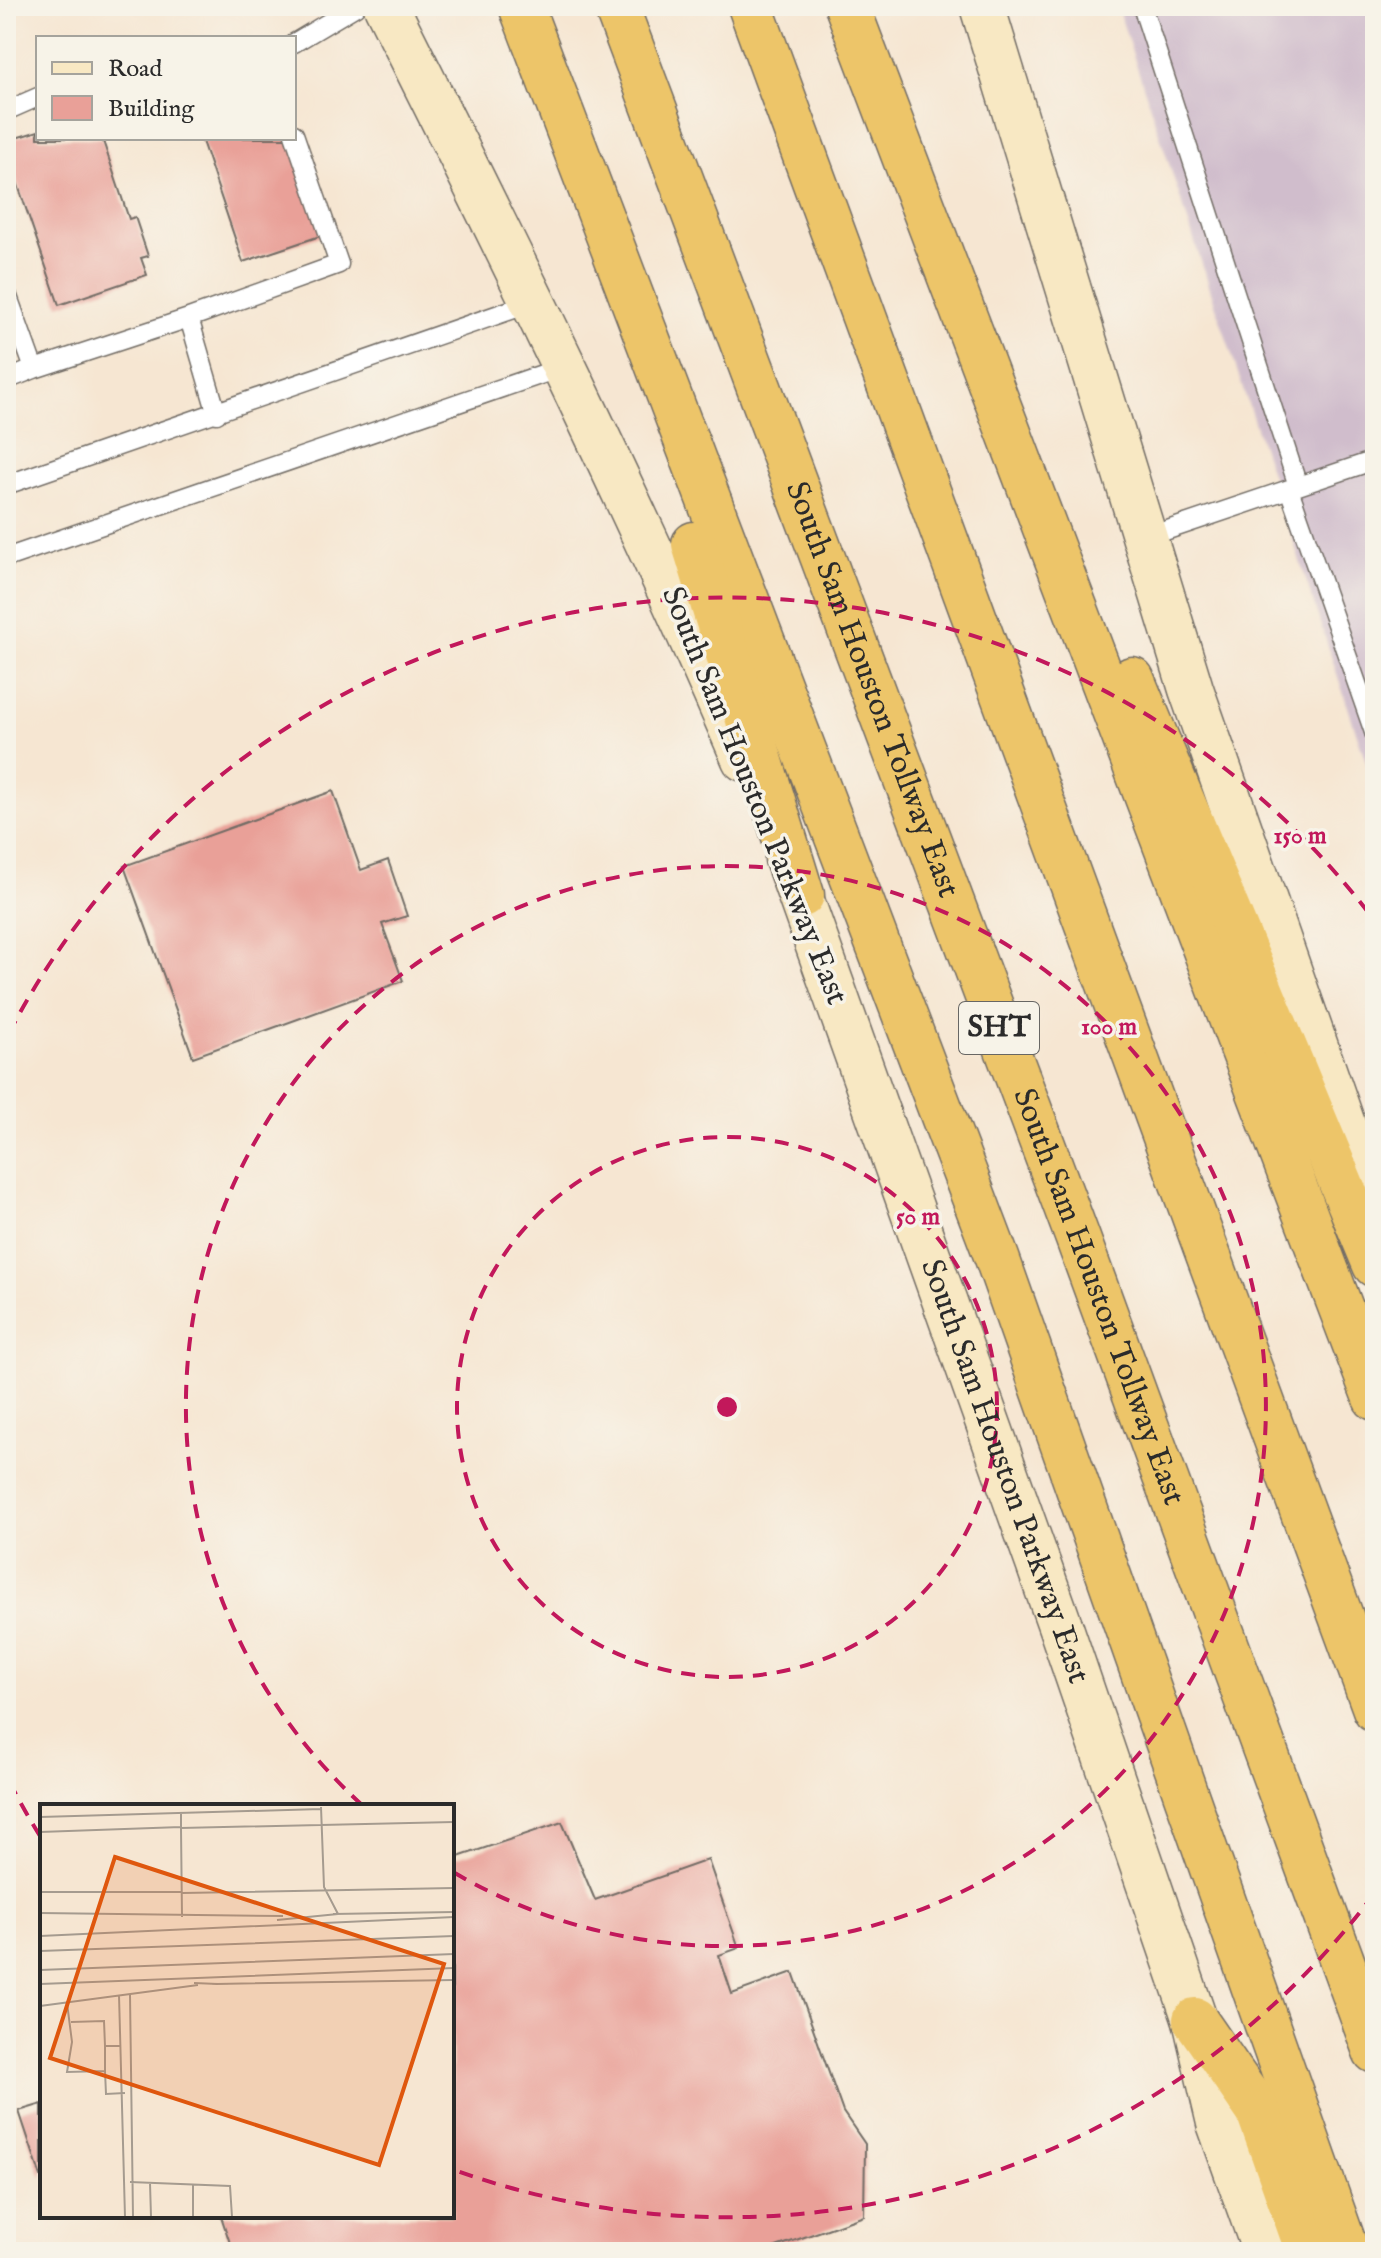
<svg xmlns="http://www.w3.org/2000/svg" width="1381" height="2258" viewBox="0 0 1381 2258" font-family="'IM FELL English',serif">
	<rect width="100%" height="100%" fill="#f7f3e8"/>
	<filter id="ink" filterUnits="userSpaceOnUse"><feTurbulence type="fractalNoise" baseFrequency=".0125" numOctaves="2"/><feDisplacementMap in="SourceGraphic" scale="16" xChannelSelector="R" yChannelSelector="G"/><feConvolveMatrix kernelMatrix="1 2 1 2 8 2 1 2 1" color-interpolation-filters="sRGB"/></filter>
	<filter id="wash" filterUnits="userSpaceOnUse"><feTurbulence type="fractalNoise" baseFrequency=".006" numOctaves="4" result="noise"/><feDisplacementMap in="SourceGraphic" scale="32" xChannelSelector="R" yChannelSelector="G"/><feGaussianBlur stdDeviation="1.8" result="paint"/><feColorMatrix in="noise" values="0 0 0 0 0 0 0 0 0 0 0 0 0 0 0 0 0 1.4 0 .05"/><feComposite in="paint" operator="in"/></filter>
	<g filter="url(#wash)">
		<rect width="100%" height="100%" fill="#f6e6d2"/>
		<!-- industrial -->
		<path fill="#d0bdcc" d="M1117 6H1375V789Z"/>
		<g id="blocks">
			<!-- building -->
			<path fill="#e9a098" d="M38 131V138H102L129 219 135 217 148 256 141 258 147 275 59 305 6 150V141Z
				M201 138H291L323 235 243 262Z
				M333 791 361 870 388 860 407 916 382 924 403 981 193 1057 124 866Z
				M562 1822 595 1900 708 1860 739 1948 719 1955 732 1994 793 1972 843 2112 865 2144 864 2216 762 2252H233L221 2216H452V1859Z
				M42 2104V2177H41L19 2111Z"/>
		</g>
	</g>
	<g filter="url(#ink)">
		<use href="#blocks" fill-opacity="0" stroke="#726c65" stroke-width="2"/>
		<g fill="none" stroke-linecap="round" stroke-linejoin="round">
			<!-- lane casing -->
			<g stroke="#726c65" stroke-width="21">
				<path id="lane" d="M1142 6 1298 486
					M294 43 356 6
					M6 111 38 97
					M6 291 34 369 6 380
					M189 318 339 264 294 134
					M34 369 189 318 217 414
					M6 485 534 302
					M1289 489 1375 735
					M1144 538 1375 460
					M6 558 563 367"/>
			</g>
			<!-- secondary casing -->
			<g stroke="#726c65" stroke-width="47">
				<g id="secondary">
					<path d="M386 6C511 255 634 504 744 759"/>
					<path d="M982 6 1191 689 1375 1216"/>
					<path id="s1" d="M787 859 1061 1628 1195 2020 1219 2123 1265 2252"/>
				</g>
			</g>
			<!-- highway casing -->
			<g stroke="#726c65" stroke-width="47">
				<g id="highway">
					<path d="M521 6 997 1258 1347 2252"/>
					<path id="s2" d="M616 6 1077 1236 1375 2051"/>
					<path d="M750 6 1375 1709"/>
					<path d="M847 6 1375 1398"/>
					<path d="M694 544 802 895"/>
					<path d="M1132 679 1375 1265"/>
					<path d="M1195 2020 1258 2111 1308 2252"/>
				</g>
			</g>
			<!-- lane -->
			<use href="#lane" stroke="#fff" stroke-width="18"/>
			<!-- secondary -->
			<use href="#secondary" stroke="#f8e8c3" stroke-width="44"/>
			<!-- highway -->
			<use href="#highway" stroke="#edc569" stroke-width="44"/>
		</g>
	</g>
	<!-- distance rings -->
	<g fill="none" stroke="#c2185b" stroke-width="4" stroke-dasharray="14 10">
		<circle cx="727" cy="1407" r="270"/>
		<path d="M362 1805A540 540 0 1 1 453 1872"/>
		<path d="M1374 1894A810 810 0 0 1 457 2171M40 1836A810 810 0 0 1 9 1781M9 1033A810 810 0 0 1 1374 920"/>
	</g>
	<g text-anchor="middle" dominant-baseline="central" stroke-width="7" stroke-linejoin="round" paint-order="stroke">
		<!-- shield labels -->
		<rect fill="#f7f3e8" stroke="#686764" stroke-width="2" x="959" y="1002" width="80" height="52" rx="6"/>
		<g font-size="30" font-weight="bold" fill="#2b2b2b">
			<text x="999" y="1028">SHT</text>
		</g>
		<!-- street labels -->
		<g font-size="32" fill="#2b2b2b" stroke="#f7f3e8">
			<text stroke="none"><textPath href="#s2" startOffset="730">South Sam Houston Tollway East</textPath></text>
			<text transform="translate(754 796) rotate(68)">South Sam Houston Parkway East</text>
			<text stroke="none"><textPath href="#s2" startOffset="1378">South Sam Houston Tollway East</textPath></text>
			<text stroke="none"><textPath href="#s1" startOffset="650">South Sam Houston Parkway East</textPath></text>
		</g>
	</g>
	<!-- overview -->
	<g transform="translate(40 1804)">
		<rect width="414" height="414" fill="#f6e6d2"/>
		<path fill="none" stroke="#a59b8f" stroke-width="2" d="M281 3 284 83 298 110M141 9V24L414 18M0 13 281 5M141 24 142 113M0 28 141 23M0 88H142M142 89 414 84M0 109 243 112M293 110 414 108M237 116 298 110M0 132 414 113M0 147 414 132M0 166 414 150M154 179 178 180M0 180 414 164M175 180 414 176M90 190 93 413M79 191 85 413M27 199 32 238 27 268 65 267 66 290 85 289M0 202 158 181M31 218 64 217 65 242M65 267V242H80M90 378 190 382 192 413M110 379 111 413M153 381V413"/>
		<path fill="#df570e" fill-opacity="0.15" stroke="#df570e" stroke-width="4" d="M75 53 404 160 339 361 10 254Z"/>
		<rect width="414" height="414" fill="none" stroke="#2b2b2b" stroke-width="4"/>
	</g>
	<circle cx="727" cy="1407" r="12" fill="#c2185b" stroke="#f7f3e8" stroke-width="4"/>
	<g font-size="24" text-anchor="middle" font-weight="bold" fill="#c2185b" stroke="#f7f3e8" stroke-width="7" stroke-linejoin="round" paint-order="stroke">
		<text x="1300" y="843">150 m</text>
		<text x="1109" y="1034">100 m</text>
		<text x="918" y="1224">50 m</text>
	</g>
	<!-- margin -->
	<rect width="1381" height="2258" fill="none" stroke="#f7f3e8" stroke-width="32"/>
	<!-- legend -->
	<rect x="36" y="36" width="260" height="104" fill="#f7f3e8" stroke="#a5a39c" stroke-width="2"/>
	<rect x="52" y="62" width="40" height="12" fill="#f8e8c3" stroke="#a5a39c" stroke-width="2"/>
	<text x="108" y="76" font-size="24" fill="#2b2b2b">Road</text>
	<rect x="52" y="96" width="40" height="24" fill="#e9a098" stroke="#a5a39c" stroke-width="2"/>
	<text x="108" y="116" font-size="24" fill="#2b2b2b">Building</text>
</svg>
